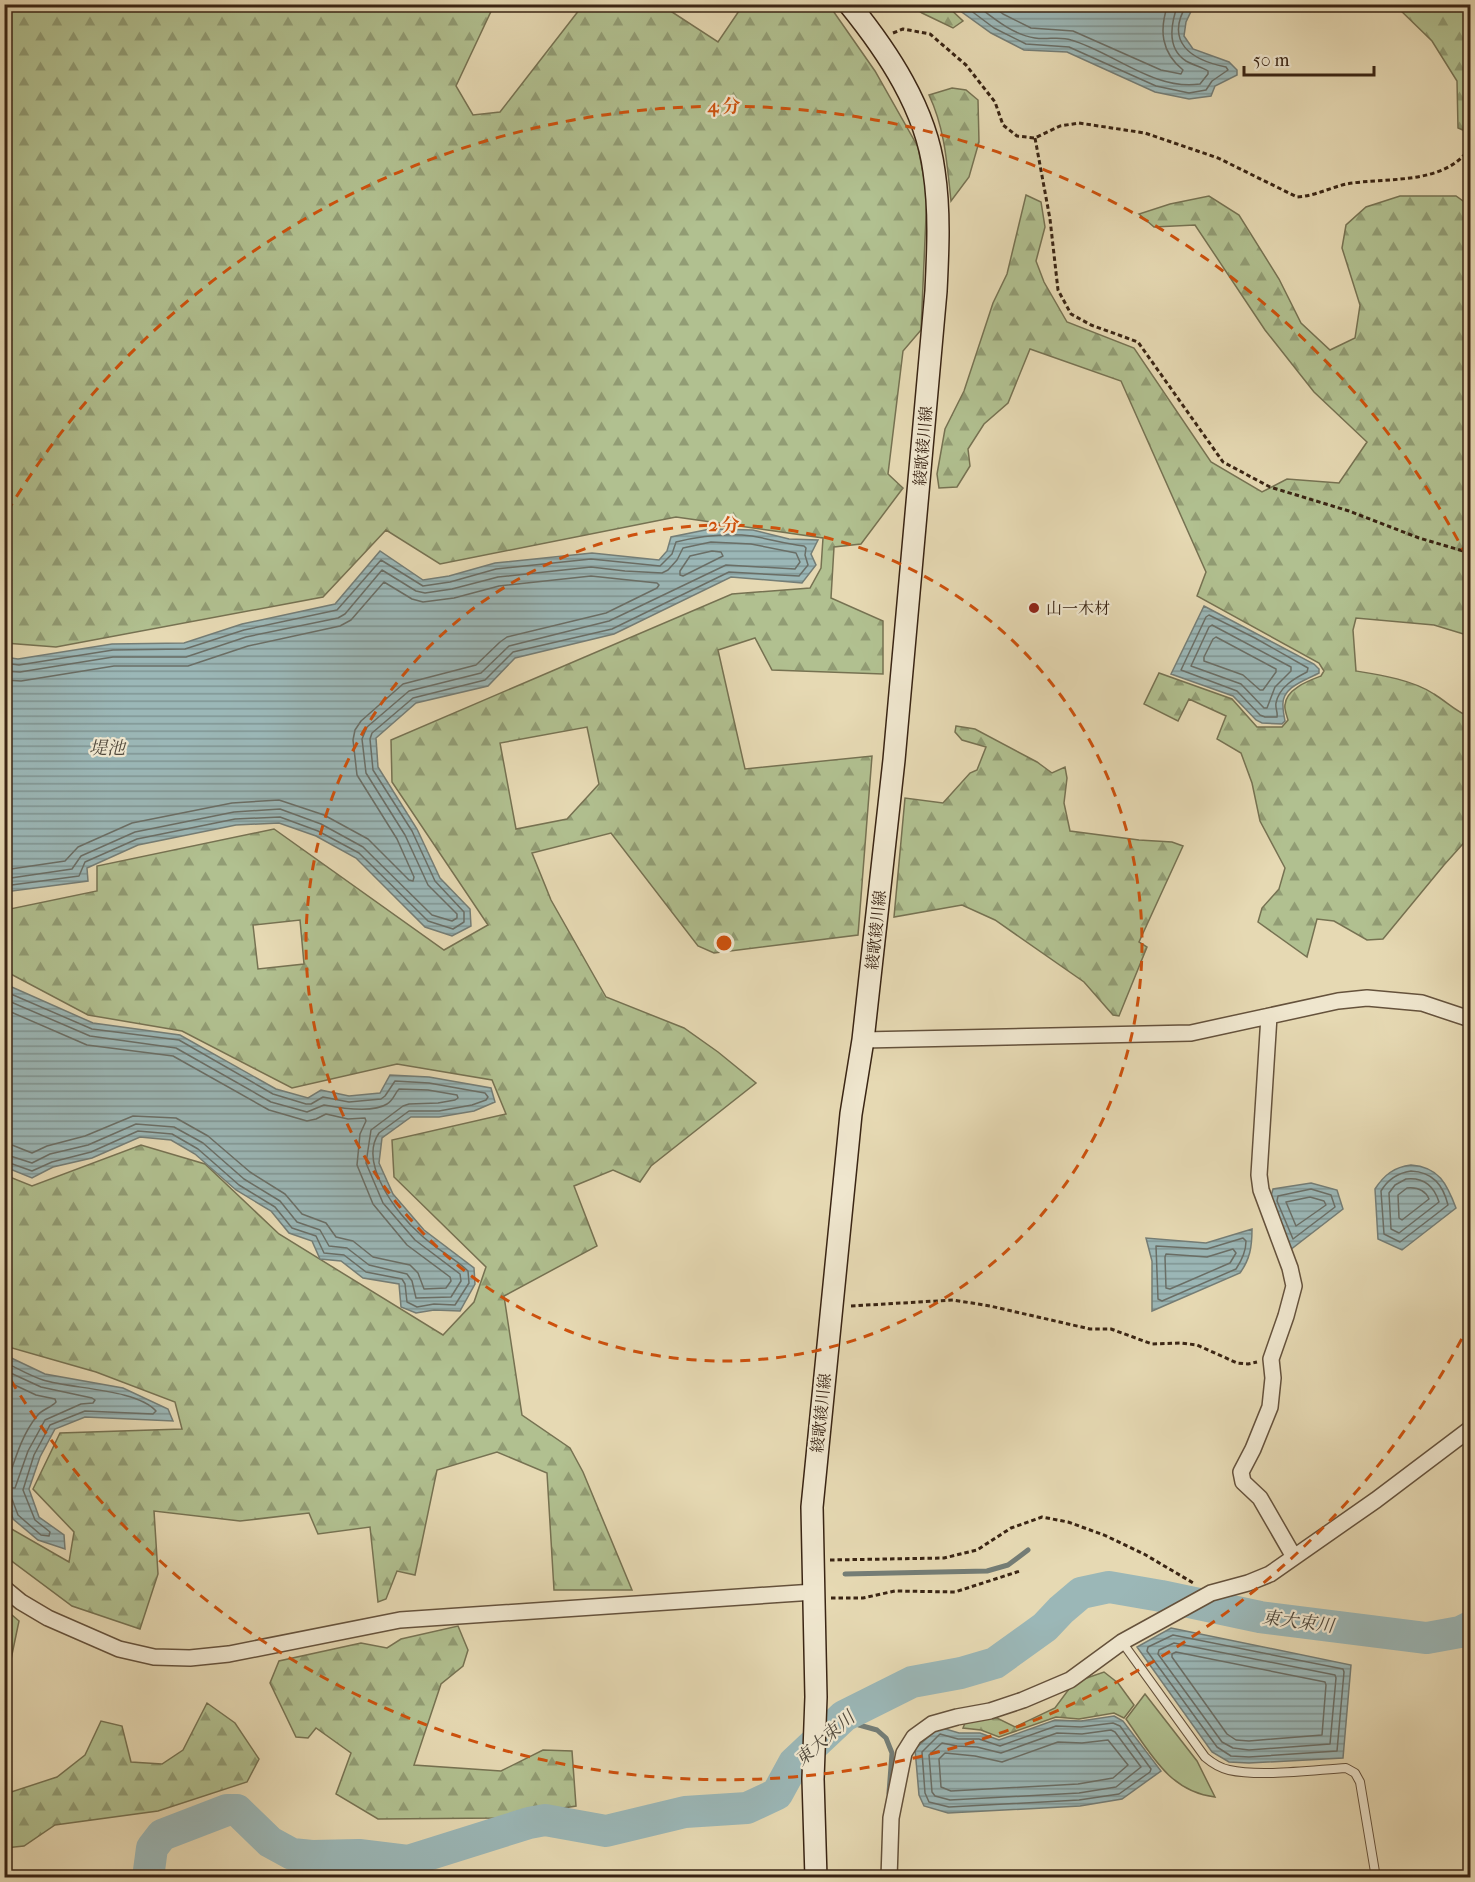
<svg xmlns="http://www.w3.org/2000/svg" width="1475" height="1882" viewBox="0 0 1475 1882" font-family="'IM FELL French Canon','Noto Serif JP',serif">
	<defs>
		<pattern id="forest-firs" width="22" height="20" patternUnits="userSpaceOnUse" patternTransform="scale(1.5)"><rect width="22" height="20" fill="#b1c090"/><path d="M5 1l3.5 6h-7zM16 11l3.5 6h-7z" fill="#919c74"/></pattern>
		<pattern id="water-rules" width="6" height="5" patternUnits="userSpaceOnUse" patternTransform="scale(1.5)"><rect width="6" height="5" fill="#9bb7b7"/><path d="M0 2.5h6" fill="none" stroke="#7f9594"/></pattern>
	</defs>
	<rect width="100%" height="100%" fill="#e6d9b3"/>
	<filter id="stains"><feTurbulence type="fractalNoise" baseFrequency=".00333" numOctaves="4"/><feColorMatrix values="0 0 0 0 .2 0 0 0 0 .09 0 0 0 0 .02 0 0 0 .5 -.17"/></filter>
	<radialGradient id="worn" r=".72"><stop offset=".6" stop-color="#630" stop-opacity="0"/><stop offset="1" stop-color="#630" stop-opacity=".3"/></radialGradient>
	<!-- green -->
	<path fill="#b1c090" stroke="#767252" stroke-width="1.5" d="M1145 1694 1197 1761 1215 1797C1170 1792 1151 1754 1126 1719Z"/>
	<!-- forest -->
	<path fill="url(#forest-firs)" stroke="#767252" stroke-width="1.5" fill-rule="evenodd" d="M5 5H494L456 86 473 115 500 112 583 5H642L669 10 718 42 743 5H829L875 71 918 147 927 194 921 330 903 351 888 474 903 488 861 544 834 547 831 598 883 621V674L772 670 755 638 718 650 745 769 872 756 858 935 714 953 698 946 611 833 532 853 551 900 606 997 684 1028 718 1052 756 1083 651 1166 640 1182 613 1170 574 1186 597 1246 504 1296 522 1415 570 1448 583 1472 632 1590H554L547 1473 497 1452 437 1470 415 1575 397 1571 386 1599 378 1602 370 1527 318 1534 309 1513 240 1521 154 1511 158 1574 140 1629 72 1606 5 1556 4 1519 8 1527 69 1562 74 1532 33 1489 60 1433 182 1429 175 1402 96 1372 5 1346V1175L32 1186 141 1145 205 1164 279 1234 443 1335 474 1302 486 1267 394 1177 392 1140 506 1114 492 1080 397 1064 292 1088 182 1031 88 1015 5 971V910L97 891V866L274 829 444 950 488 925 392 782 391 740 732 594 810 588 821 568 823 538 676 517 440 564 386 530 323 597 56 647 5 643ZM587 727 599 784 567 819 516 829 500 743ZM300 920 304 964 258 969 253 925Z
		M911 5H946L963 21 953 28 922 13Z
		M1395 5H1470V133L1458 128 1457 81 1432 41Z
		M952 88 966 90 978 100 979 142 969 177 951 201C947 164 945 129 929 95Z
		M1026 195 1041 202 1045 227 1036 261 1044 282 1067 322 1134 348 1211 462 1262 492 1287 479 1339 483 1367 442 1314 392 1265 330 1195 225 1154 227 1139 214 1170 204 1209 196 1239 215 1279 279 1301 323 1330 350 1355 338 1360 305 1342 248 1346 225 1366 207 1400 196H1456L1470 206V636L1434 625 1356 618 1353 630 1356 671C1381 675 1413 680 1434 694 1447 702 1456 712 1470 717V836L1444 865 1383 939 1367 940 1334 921 1317 919 1307 957 1258 922 1262 908 1279 889 1285 868 1260 821 1252 783 1241 753 1217 739 1226 716 1189 699 1178 721 1144 704 1159 673 1232 699 1257 727H1282L1288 720C1287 716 1284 709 1285 705 1286 689 1308 681 1321 676L1324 671 1319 663 1197 596 1206 572 1121 381 1030 349 1008 403 984 424 968 449 970 466 957 487 939 488 937 474 945 429 964 391 993 303 1007 274Z
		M956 726 975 729 1037 762 1052 773 1065 767 1067 778 1064 803 1070 831 1139 840 1172 842 1183 846 1139 942 1147 947 1119 1016 1113 1015 1084 982 995 920 962 905 894 917 905 798 943 803 970 773 977 770 986 747 962 740 955 732Z
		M5 1609 19 1621 5 1688Z
		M458 1626 468 1650 463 1666 441 1684 414 1765 501 1771 543 1750 572 1751 576 1806 499 1818 378 1819 336 1794 351 1753 316 1728 308 1738 296 1737 270 1683 279 1661 361 1643 387 1648 401 1639Z
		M1104 1672 1118 1683 1134 1705 1124 1718 1114 1713 1079 1719 1056 1717 999 1737 981 1730 963 1728 965 1723 995 1717 1015 1727 1055 1708 1069 1689 1081 1680Z
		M207 1703 235 1723 259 1759 247 1782 158 1811 55 1825 24 1846 5 1848V1794L57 1777 85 1755 101 1721 122 1726 131 1762 162 1764 183 1750Z"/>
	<!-- water -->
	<path fill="url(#water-rules)" stroke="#747d76" stroke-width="1.5" d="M952 5H1194L1186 22 1184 36 1193 49 1229 62 1237 70V75L1215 86 1211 96 1189 99 1155 92 1067 52 1024 50 991 33Z
		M710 529 753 530 789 539 818 540 811 554 816 565 802 583 731 577 614 634 515 658 488 686 416 703 376 738 378 767 417 829 440 878 470 909 471 926 452 936 425 927 356 858 316 836 279 823 236 825 138 845 87 868 88 881 5 892V657L18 659 112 644 184 643 242 624 335 604 380 551 423 580 449 576 495 563 592 553 659 560 667 551 671 537Z
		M1204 606 1314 664 1319 669V673C1306 680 1281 687 1283 706 1283 711 1284 716 1285 721L1282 724 1262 723 1256 720 1233 696 1171 674Z
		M5 984 93 1023 180 1035 276 1089 308 1098 321 1090 349 1096 380 1093 390 1075 429 1077 491 1088 495 1102 474 1111 439 1117H411L382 1138 379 1163 393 1194 424 1230 474 1268 475 1284 460 1311 434 1310 416 1313 401 1307 399 1284 363 1278 341 1261 320 1259 312 1241 289 1233 271 1211 236 1190 195 1154 171 1140 140 1137 92 1158 53 1167 32 1178 5 1167Z
		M1411 1165C1439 1167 1447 1184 1456 1208L1402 1250 1378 1239 1375 1189C1384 1175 1394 1167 1411 1165Z
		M1311 1183 1337 1190 1343 1209 1290 1250 1270 1200 1273 1189Z
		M1252 1229C1252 1247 1250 1259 1240 1273L1152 1311V1261L1146 1238 1206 1243Z
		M5 1355 45 1374 123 1388 168 1409 173 1421 85 1417 55 1429 40 1457 29 1489 39 1517 64 1535 65 1549 38 1540 13 1519 5 1493Z
		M1171 1628 1351 1665 1343 1758 1249 1763 1229 1762 1212 1752 1137 1647Z
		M1114 1716 1123 1721 1161 1771 1122 1799 1080 1806 948 1813 924 1806 919 1795 915 1749 939 1727 959 1733H980L999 1740 1055 1720 1081 1721Z"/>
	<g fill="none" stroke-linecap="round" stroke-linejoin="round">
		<!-- shore -->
		<path stroke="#6a6e66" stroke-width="1.5" d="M962 4 994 28 1026 44 1069 47 1156 86 1189 93 1206 90 1212 81 1228 70 1226 67C1191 60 1164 42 1187 4
			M975 4C992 17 1013 35 1035 38 1047 40 1060 36 1071 40 1113 52 1154 91 1200 84L1208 74V71C1202 67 1193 65 1186 61 1166 48 1171 23 1178 4
			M990 4 1003 14 1031 28 1073 31 1161 70 1181 74 1183 70C1161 52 1159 30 1168 4
			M712 551 721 552 723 556 683 576 680 575V571L690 556Z
			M1209 615 1255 638 1308 668 1307 672C1295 678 1279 687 1276 703 1275 708 1278 712 1277 717H1265L1260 715 1237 691 1181 670 1206 617Z
			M1212 625 1291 667V671L1275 687 1267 708H1264L1241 684 1191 666 1209 627Z
			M1216 637 1276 669V672L1263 690H1260L1243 675 1204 661V657L1213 639Z
			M4 663 19 665 113 650 185 649 244 630 337 610 381 560 423 586 450 582 496 569 591 559 660 566 672 554 676 542C701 536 727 533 752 536 770 539 786 544 804 546L806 548 805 555 808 565 799 576 729 572 612 629 513 652 485 680 413 698 372 733 370 739 373 770 412 831 435 881 464 912V922L453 929 428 921 359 853 318 831 280 817 235 819 137 839 85 862 79 876 4 886
			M4 671 20 672 113 657H186L246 637 338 618 345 614 382 570 416 591 425 593 452 589 498 577 591 567 625 571 662 573 668 570 677 560 683 548 711 542 751 544 796 553 800 562 795 569 726 565 609 621 509 646 481 673 409 691 367 727 362 739 366 773 405 835 428 885 457 914V918L452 921 432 915 363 847 321 824 280 809 234 812 135 832 81 856 72 869 4 879
			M4 680 21 681 114 666H188L248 646 340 626 351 620 384 582 412 599 423 602 454 598 499 586 591 576 657 583 659 585 657 588 606 613 507 637 500 642 476 665 403 684 361 721 355 730 353 740 357 775 397 839 414 877 413 881 409 880 368 839 324 815 279 800 232 803 132 823 78 847 65 861 4 870
			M4 991 92 1029 179 1040 273 1094 306 1104H311L323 1097 349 1102 381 1099 385 1096 395 1081 429 1083 485 1093 488 1097 486 1100 472 1105 439 1111H409L379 1133C358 1163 397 1214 420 1234 434 1248 453 1257 468 1271L469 1283 455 1305 434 1304 417 1307 407 1302 405 1284 402 1279 366 1272 344 1255 324 1253 316 1236 292 1228 275 1207 239 1185 198 1149 172 1134 138 1131 91 1152 52 1162 32 1171 4 1161
			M4 999 90 1036 176 1048 271 1102 307 1112 324 1105C340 1108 373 1113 387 1104 393 1101 395 1093 399 1089L428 1090 457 1095 458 1098 455 1100 438 1103 409 1104 403 1106 371 1130 366 1163 383 1203 415 1240 460 1274 461 1281 451 1297 416 1298 412 1281 407 1274 369 1265 347 1248 329 1246 320 1230 297 1222 280 1201 244 1179 203 1143 174 1127 136 1124 88 1145 50 1154 32 1163 4 1154
			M4 1009 87 1045 173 1056 269 1110 307 1121 316 1119 326 1114 348 1119 365 1118 366 1121 360 1134 357 1165 373 1204 407 1245 450 1277 451 1281 446 1288 424 1289 418 1273 410 1265 373 1257 353 1241 336 1237 326 1223 302 1214 285 1194 250 1172 208 1136 176 1118 133 1116 85 1136 47 1146 32 1153 12 1145 4 1144
			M1411 1171C1433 1172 1443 1185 1448 1205L1400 1242 1384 1234 1381 1191C1388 1179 1398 1173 1411 1171Z
			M1406 1179C1424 1177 1434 1186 1439 1202L1399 1233 1391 1229 1389 1193 1395 1185Z
			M1407 1188C1417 1187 1425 1190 1429 1199L1402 1220 1399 1218 1398 1195Z
			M1311 1189 1331 1195 1335 1207 1293 1239 1277 1201 1278 1196Z
			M1310 1197 1324 1201 1326 1205 1296 1226 1286 1202Z
			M1243 1238 1246 1241C1246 1251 1242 1260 1236 1269L1162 1301 1158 1299 1156 1246 1207 1249Z
			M1233 1249 1236 1253 1230 1263 1170 1289 1166 1288 1165 1257 1166 1254 1207 1257Z
			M4 1362C17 1368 30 1376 43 1380 72 1389 137 1389 156 1411L153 1414 85 1411 50 1425 34 1455 23 1490 35 1520 50 1532 49 1536 41 1535 18 1515 12 1499 4 1495
			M4 1370 41 1387 92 1398 95 1400 93 1403 81 1404 45 1420 28 1451 15 1488H4
			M4 1380 36 1395 55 1399 56 1402C51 1408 42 1409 37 1416 23 1433 16 1456 9 1477L4 1479
			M1173 1635 1343 1669 1344 1672 1337 1751 1249 1757 1231 1756 1217 1747 1147 1651 1148 1647Z
			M1174 1643 1335 1675 1336 1678 1330 1744 1249 1750 1233 1748 1222 1742 1158 1654 1159 1650Z
			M1176 1652 1325 1682 1326 1685 1322 1735 1249 1741 1236 1740 1227 1734 1172 1657V1654Z
			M1113 1723 1120 1726 1151 1769 1150 1772 1119 1794 1079 1800 949 1807 929 1802 925 1793 922 1752 940 1734 958 1739H979L1000 1746 1056 1726 1081 1727Z
			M1111 1730 1115 1732 1141 1767 1116 1787 1079 1793 950 1800 935 1796 932 1792 929 1755 942 1743 957 1746 977 1747 1001 1753 1057 1733 1082 1734Z
			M1108 1740 1128 1765 1113 1778 1078 1784 951 1791 941 1787 939 1759 945 1753 975 1756 1002 1762 1058 1742 1082 1743Z"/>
		<!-- stream -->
		<path stroke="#747d76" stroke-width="5" d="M845 1574 987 1571 1008 1565 1028 1550
			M844 1716 859 1725 877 1730 886 1738 892 1753 889 1793
			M424 1856 425 1878"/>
		<!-- river -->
		<path stroke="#9bb7b7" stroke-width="32" d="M148 1878 152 1848 162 1835 227 1810H237L270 1842 292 1854 312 1856 359 1855 408 1861 529 1823 545 1820 606 1831 685 1812 747 1808 777 1794 794 1763 844 1716 912 1682 961 1673 995 1663 1045 1627 1061 1610 1081 1593 1109 1587 1161 1596 1260 1617 1427 1638 1460 1632 1470 1627"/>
		<!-- lane casing -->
		<g stroke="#65523c" stroke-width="10">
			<path id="lane" d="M1122 1642 1205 1757C1212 1763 1220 1768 1229 1770 1260 1777 1313 1770 1346 1768L1355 1773 1360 1782 1376 1878"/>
		</g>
		<!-- street casing -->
		<g stroke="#65523c" stroke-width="18">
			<path id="street" d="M1269 1016 1259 1175 1261 1190 1290 1268 1294 1286 1286 1316 1271 1359 1273 1378 1270 1407 1253 1449 1241 1472 1243 1482 1260 1498 1294 1557
				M863 1040 1191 1033 1338 1001 1367 998 1422 1003 1470 1019
				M4 1588 21 1602 48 1618 119 1649 154 1657 190 1658 229 1654 400 1620 814 1592
				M889 1878 891 1818 904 1753 914 1737 932 1724 957 1717 990 1711 1023 1700 1070 1680 1122 1642 1211 1593 1248 1583 1270 1574 1376 1500 1470 1429"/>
		</g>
		<!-- secondary casing -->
		<g stroke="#3a2514" stroke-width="24">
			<path id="secondary" d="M816 1878 813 1779 816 1697 812 1507 851 1114 863 1040 894 760 936 291C938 251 940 211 934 171 926 109 888 52 849 4"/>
		</g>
		<!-- path -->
		<path stroke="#3a2514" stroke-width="3" stroke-dasharray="4.5 3" stroke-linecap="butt" d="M893 33 903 29 930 34 966 65 995 102 1003 125 1017 136 1035 138 1060 126 1079 123 1145 133 1218 158 1297 197C1315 196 1329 188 1346 184 1385 177 1446 186 1470 147
			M1035 138 1050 219 1058 290 1071 314 1091 325 1138 342 1223 462 1270 487 1349 511 1419 538 1470 553
			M851 1306 953 1300 990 1306 1090 1329H1111L1152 1344 1181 1343 1197 1345 1237 1363 1248 1364 1257 1362
			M830 1560 944 1558 977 1550 1011 1528 1042 1517 1068 1522 1104 1535 1144 1554 1195 1584
			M831 1598H863L895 1591 955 1592 1020 1571"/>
		<!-- lane -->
		<use href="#lane" stroke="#efe6ce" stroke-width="8"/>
		<!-- street -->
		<use href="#street" stroke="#efe6ce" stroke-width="15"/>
		<!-- secondary -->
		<use href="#secondary" stroke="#efe6ce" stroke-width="21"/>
	</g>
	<!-- distance rings -->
	<g fill="none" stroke="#ce510d" stroke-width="3" stroke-dasharray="10 8">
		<circle cx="724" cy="943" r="418"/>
		<path d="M1470 1323A837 837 0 0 1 7 1374M7 512A837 837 0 0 1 1470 563"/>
	</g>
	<!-- markers -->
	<circle fill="#8f2418" stroke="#efe6ce" stroke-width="2" cx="1034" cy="608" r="6"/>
	<g text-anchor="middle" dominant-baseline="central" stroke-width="4.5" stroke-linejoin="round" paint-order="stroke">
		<!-- street labels -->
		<g font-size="16" fill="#3a2514" stroke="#efe6ce">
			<text transform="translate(923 446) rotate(-85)">綾歌綾川線</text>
			<text transform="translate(876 930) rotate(-84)">綾歌綾川線</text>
			<text transform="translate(821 1413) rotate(-84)">綾歌綾川線</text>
		</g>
		<!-- poi labels -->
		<g font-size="16" fill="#3a2514" stroke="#efe6ce" text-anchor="start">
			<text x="1046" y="608">山一木材</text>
		</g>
		<!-- water labels -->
		<g font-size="18" font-style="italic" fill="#524a3d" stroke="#efe6ce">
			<text x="107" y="748">堤池</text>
			<text transform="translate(1298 1622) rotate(7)">東大束川</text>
			<text transform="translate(825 1739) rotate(-41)">東大束川</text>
		</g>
	</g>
	<circle cx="724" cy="943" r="9" fill="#ce510d" stroke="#efe6ce" stroke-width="3"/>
	<g font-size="18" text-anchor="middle" font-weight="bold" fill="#ce510d" stroke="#efe6ce" stroke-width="4.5" stroke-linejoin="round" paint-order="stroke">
		<text x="724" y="112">4 分</text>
		<text x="724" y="531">2 分</text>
	</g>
	<!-- margin -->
	<rect width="1475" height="1882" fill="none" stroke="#e6d9b3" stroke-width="24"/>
	<rect x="6" y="6" width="1463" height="1870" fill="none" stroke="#3a2514" stroke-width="3"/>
	<rect x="12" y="12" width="1451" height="1858" fill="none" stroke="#3a2514" stroke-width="1.5"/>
	<!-- scale -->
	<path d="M1244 66v9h130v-9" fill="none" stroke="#3a2514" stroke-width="3"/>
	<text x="1253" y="66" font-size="18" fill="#3a2514" stroke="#efe6ce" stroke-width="4.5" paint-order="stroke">50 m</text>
	<rect width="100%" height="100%" filter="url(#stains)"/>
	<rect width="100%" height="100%" fill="url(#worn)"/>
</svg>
